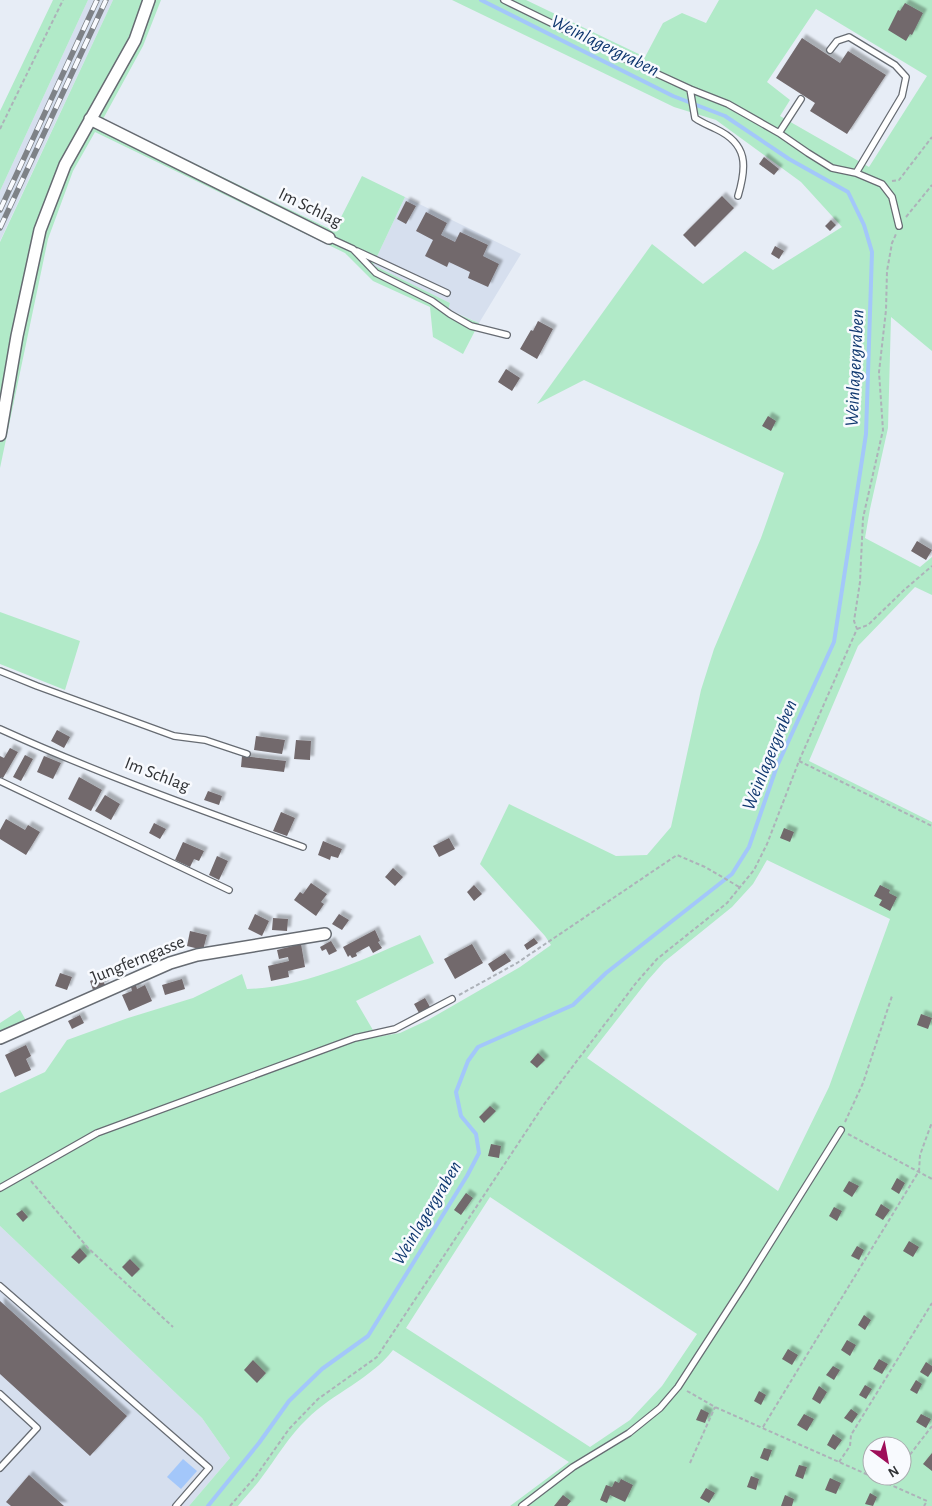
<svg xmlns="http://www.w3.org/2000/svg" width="932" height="1506" viewBox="0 0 932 1506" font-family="'Alegreya Sans',sans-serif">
	<defs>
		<filter id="shadow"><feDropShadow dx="4" dy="-4" stdDeviation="1" flood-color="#0004"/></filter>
	</defs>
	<rect width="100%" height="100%" fill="#e7edf6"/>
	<!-- built -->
	<path fill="#d6dfee" d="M88 0H113L0 241V191Z
		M405 197 521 254 479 323 448 309 450 303 373 265Z
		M0 1226 202 1418 230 1458 189 1506H0Z"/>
	<!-- green -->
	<path fill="#b1eac8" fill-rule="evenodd" d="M53 0H88L0 191V111Z
		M113 0H161L143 46 103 119 334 231 362 176 405 197 373 265 450 303 448 310 479 323 463 354 433 337 430 307 373 281 345 253 95 132 73 171 48 239 0 468V242Z
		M452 0H526L645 57 663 23 682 13 706 23 719 0H932V351L891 317 888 428 870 509 865 538 920 567 932 557V595L915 587 858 646 809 761 932 822V1506H510L569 1462 393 1350C371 1379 333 1393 307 1419 289 1436 277 1457 262 1477 255 1487 246 1496 238 1506H189L230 1458 202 1418 0 1226V1093L45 1072 67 1040 128 1018 193 998 242 974 247 989C307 987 366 958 420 935L434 963 356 1001 377 1037 400 1033 428 1020 520 967 551 945 545 936 480 864 509 804 616 856 647 855 671 827 701 690 714 649 761 538 784 473 584 380 537 404 652 244 703 284 745 251 773 270 842 227 801 182 716 120 674 107ZM816 9 927 76 869 167 780 116 790 100 767 82ZM767 860 890 919 829 1087 778 1191 587 1058 648 980 664 962 732 907 753 884ZM490 1197 697 1334 662 1386 630 1420 590 1447 406 1328ZM872 1446H902V1476H872Z
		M0 612 80 641 65 690 0 664Z
		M20 1010 28 1024 0 1036V1023Z"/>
	<!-- water -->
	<path fill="#a3c7fa" d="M183 1459 197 1471 181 1489 167 1477Z"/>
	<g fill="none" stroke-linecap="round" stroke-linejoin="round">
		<!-- stream -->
		<path stroke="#a3c7fa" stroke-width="4" d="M208 1506 259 1443 289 1401 322 1369 368 1336 467 1176 479 1153 476 1134 461 1116 456 1092 468 1061 478 1047 573 1005 606 973 732 874 749 847 777 766 834 642 866 434 872 252 864 225 848 192 789 159 725 116 673 96 481 0"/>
	</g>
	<!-- building -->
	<path fill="#72696c" filter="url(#shadow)" d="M905 3 923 13 912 35 910 34 906 41 888 30 898 10 900 11Z
		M802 38 840 63 848 51 886 75 847 134 810 111 815 103 776 78Z
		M764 157 779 169 774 175 759 164Z
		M722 196 734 208 695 247 683 235Z
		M406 201 416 206 406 224 397 219Z
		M426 212 447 223 441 235 455 242 460 232 488 245 483 256 499 264 488 287 468 278 470 272 449 262 447 267 425 256 433 240 416 231Z
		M831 220 836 225 830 231 825 226Z
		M775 246 784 251 779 259 771 254Z
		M538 321 553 329 537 359 520 349 531 330 533 331Z
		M506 369 520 378 512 391 498 382Z
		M768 416 776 421 771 431 762 426Z
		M917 541 932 550 926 560 911 551Z
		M57 730 70 737 64 748 51 741Z
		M256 736 285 740 282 754 254 750Z
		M296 740 311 741 310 760 294 759Z
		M10 748 18 752 3 778 0 777V756L4 758Z
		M25 755 33 759 21 781 13 777Z
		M44 756 61 763 53 779 37 772Z
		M242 756 286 761 284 772 241 767Z
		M79 777 102 790 91 811 68 799Z
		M208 791 222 796 219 805 204 800Z
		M105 795 120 804 111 820 95 811Z
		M281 812 295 818 287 836 273 831Z
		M6 819 25 830 28 825 40 832 26 855 0 839V830Z
		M154 823 166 829 160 839 149 833Z
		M784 828 794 832 790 842 780 838Z
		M449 838 455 849 439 857 433 846Z
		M323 841 342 849 338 858 331 856 330 860 318 855Z
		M183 842 204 851 199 861 194 859 190 867 175 860Z
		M217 856 228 861 219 880 209 875Z
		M393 868 403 877 395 886 385 877Z
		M311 883 327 894 321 902 324 904 316 916 294 900 300 892 303 894Z
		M474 885 482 894 474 901 467 892Z
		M880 885 890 890 889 893 897 897 890 911 879 905 882 900 874 896Z
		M255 914 269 921 262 936 248 929Z
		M339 914 349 920 342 930 332 924Z
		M273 918 288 919 287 931 272 930Z
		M375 930 380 941 378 942 382 948 373 953 369 946 356 953 357 956 352 958 350 955 348 957 343 947Z
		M190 931 207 935 203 950 187 946Z
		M534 938 538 943 527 950 524 945Z
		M331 941 337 951 329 955 326 949 322 951 320 947Z
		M301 944 305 967 288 971 289 977 271 981 268 966 289 961 288 957 279 959 277 950Z
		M472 944 483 963 455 979 444 959Z
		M505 953 511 961 493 972 488 964Z
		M60 973 72 977 67 990 55 986Z
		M101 976 105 985 93 990 90 981Z
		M182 979 185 989 165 995 162 985Z
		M136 985 137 989 145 985 152 1001 129 1011 122 995 132 991 131 987Z
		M425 998 430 1007 419 1013 414 1004Z
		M921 1014 932 1018 928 1029 917 1025Z
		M80 1015 84 1023 72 1029 68 1021Z
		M26 1045 31 1056 26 1059 31 1070 15 1077 5 1055Z
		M538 1053 545 1060 537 1068 530 1062Z
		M490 1106 496 1111 484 1123 479 1117Z
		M491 1144 501 1146 499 1158 488 1156Z
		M897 1178 905 1183 899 1194 891 1189Z
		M849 1181 859 1186 852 1197 843 1191Z
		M466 1193 473 1198 461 1215 454 1210Z
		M881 1204 890 1210 883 1220 875 1215Z
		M834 1207 842 1211 837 1221 829 1216Z
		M22 1210 28 1217 23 1222 16 1214Z
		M909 1241 919 1247 913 1257 903 1251Z
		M857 1246 864 1250 859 1260 851 1256Z
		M80 1248 87 1256 79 1264 71 1257Z
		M130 1259 140 1269 132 1277 122 1267Z
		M0 1301 127 1416 90 1456 0 1374Z
		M864 1315 871 1320 865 1330 858 1325Z
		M847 1340 856 1345 850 1356 841 1350Z
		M788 1349 798 1355 792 1365 782 1359Z
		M879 1359 888 1364 882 1374 873 1369Z
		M253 1360 266 1373 257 1383 244 1370Z
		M926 1362 932 1366V1371L928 1377 920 1372Z
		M833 1366 840 1370 834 1380 826 1375Z
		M916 1380 922 1384 917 1394 910 1390Z
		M865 1385 872 1389 866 1399 859 1395Z
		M819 1386 827 1392 820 1404 812 1399Z
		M759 1391 766 1395 761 1405 754 1401Z
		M701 1409 709 1413 705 1423 696 1420Z
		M851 1409 858 1414 852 1423 844 1418Z
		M804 1414 814 1419 807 1431 797 1425Z
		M921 1414 931 1419 926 1428 916 1422Z
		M833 1434 842 1440 835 1450 827 1445Z
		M764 1448 772 1450 768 1461 760 1458Z
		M932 1453V1471L923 1464Z
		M799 1465 807 1467 803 1479 795 1476Z
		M29 1475 64 1506H11L6 1502Z
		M751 1476 759 1479 756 1490 747 1487Z
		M830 1478 841 1483 836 1494 825 1490Z
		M621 1479 633 1485 625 1502 610 1495 607 1503 600 1500 606 1485 612 1487 615 1481 619 1483Z
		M706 1488 715 1493 709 1503 700 1498Z
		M870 1493 877 1497 873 1506 865 1504Z
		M563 1495 571 1501 567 1506H554Z
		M785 1495 794 1499 792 1506H781Z"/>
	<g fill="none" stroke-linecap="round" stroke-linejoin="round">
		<!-- service casing -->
		<g stroke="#666b72" stroke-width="8">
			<path id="service" d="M504 0 625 59 690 89 728 104 779 133 808 153 832 168 856 173 882 184 892 197 899 226
				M830 50 837 41 849 37 895 65 906 77 902 96 856 173
				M690 89 695 118C702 123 708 125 716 129 748 144 747 166 738 196
				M779 133 801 99
				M329 238 353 249 376 273 432 301 450 314 471 326 507 335
				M357 251 447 293
				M0 671 37 686 174 736 205 740 247 754
				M0 729C99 774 201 810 303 847
				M0 781 229 890
				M0 1188 97 1133 355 1038 395 1029 452 999
				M0 1286 209 1468 176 1506
				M0 1394 37 1428 0 1468
				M522 1506 573 1467 629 1433 660 1408 678 1387 744 1285 841 1130"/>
		</g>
		<!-- minor casing -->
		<g stroke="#666b72" stroke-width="14">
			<path id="minor" d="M90 119 329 238
				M0 435 17 336 40 230 65 165 135 40 149 0
				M0 1038 170 963 197 955 325 934"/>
		</g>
		<!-- path -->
		<path stroke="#adb2b9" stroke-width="2" stroke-dasharray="4 2.5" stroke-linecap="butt" d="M0 129 63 0
			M892 181 899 180 932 137
			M906 217 932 185
			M857 629 868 625 904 590 932 566
			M799 761 932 826
			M459 995 517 963 677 855 705 867 741 888
			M845 1122 863 1083 892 996
			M848 1134 932 1179
			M31 1181 88 1248 173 1327
			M687 1391 715 1407 927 1501 924 1506
			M763 1427 919 1171 920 1155 932 1122
			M839 1462 850 1446 851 1435 932 1303
			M690 1463 715 1407
			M902 1465 932 1426
			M888 1483 893 1476
			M230 1506 256 1476 289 1429 318 1399 377 1357 545 1103 636 983 657 959 727 903 754 870 767 844 799 761 857 629 854 621 860 582 863 518 883 430 879 372 886 310 887 271 892 243 896 234"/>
		<!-- service -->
		<use href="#service" stroke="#fff" stroke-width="5.5"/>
		<!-- minor -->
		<use href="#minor" stroke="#fff" stroke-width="11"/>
		<!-- rail casing -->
		<g stroke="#7e8287" stroke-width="5.5">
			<path id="rail" d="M0 210 97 0
				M0 228 106 0"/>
		</g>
		<!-- rail -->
		<use href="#rail" stroke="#f8fafe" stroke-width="4" stroke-dasharray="11" stroke-linecap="butt"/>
	</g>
	<g text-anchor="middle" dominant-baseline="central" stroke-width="5" stroke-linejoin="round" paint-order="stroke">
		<!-- street labels -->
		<g font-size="18" fill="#303235" stroke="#f8fafe">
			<text transform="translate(310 208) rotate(26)">Im Schlag</text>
			<text transform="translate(157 775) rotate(21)">Im Schlag</text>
			<text transform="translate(138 960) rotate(-22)">Jungferngasse</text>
		</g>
		<!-- water labels -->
		<g font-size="19" font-style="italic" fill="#103870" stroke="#f8fafe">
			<text transform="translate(605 46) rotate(26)">Weinlagergraben</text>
			<text transform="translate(855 368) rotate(-87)">Weinlagergraben</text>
			<text transform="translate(770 755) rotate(-68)">Weinlagergraben</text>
			<text transform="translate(427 1213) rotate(-59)">Weinlagergraben</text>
		</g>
	</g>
	<!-- north arrow -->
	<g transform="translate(887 1461) rotate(148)"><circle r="24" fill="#f8fafe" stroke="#a8aaae"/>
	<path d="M0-4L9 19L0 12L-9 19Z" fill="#9e0e59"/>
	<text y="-8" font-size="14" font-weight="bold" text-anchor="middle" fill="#303235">N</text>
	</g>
</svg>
